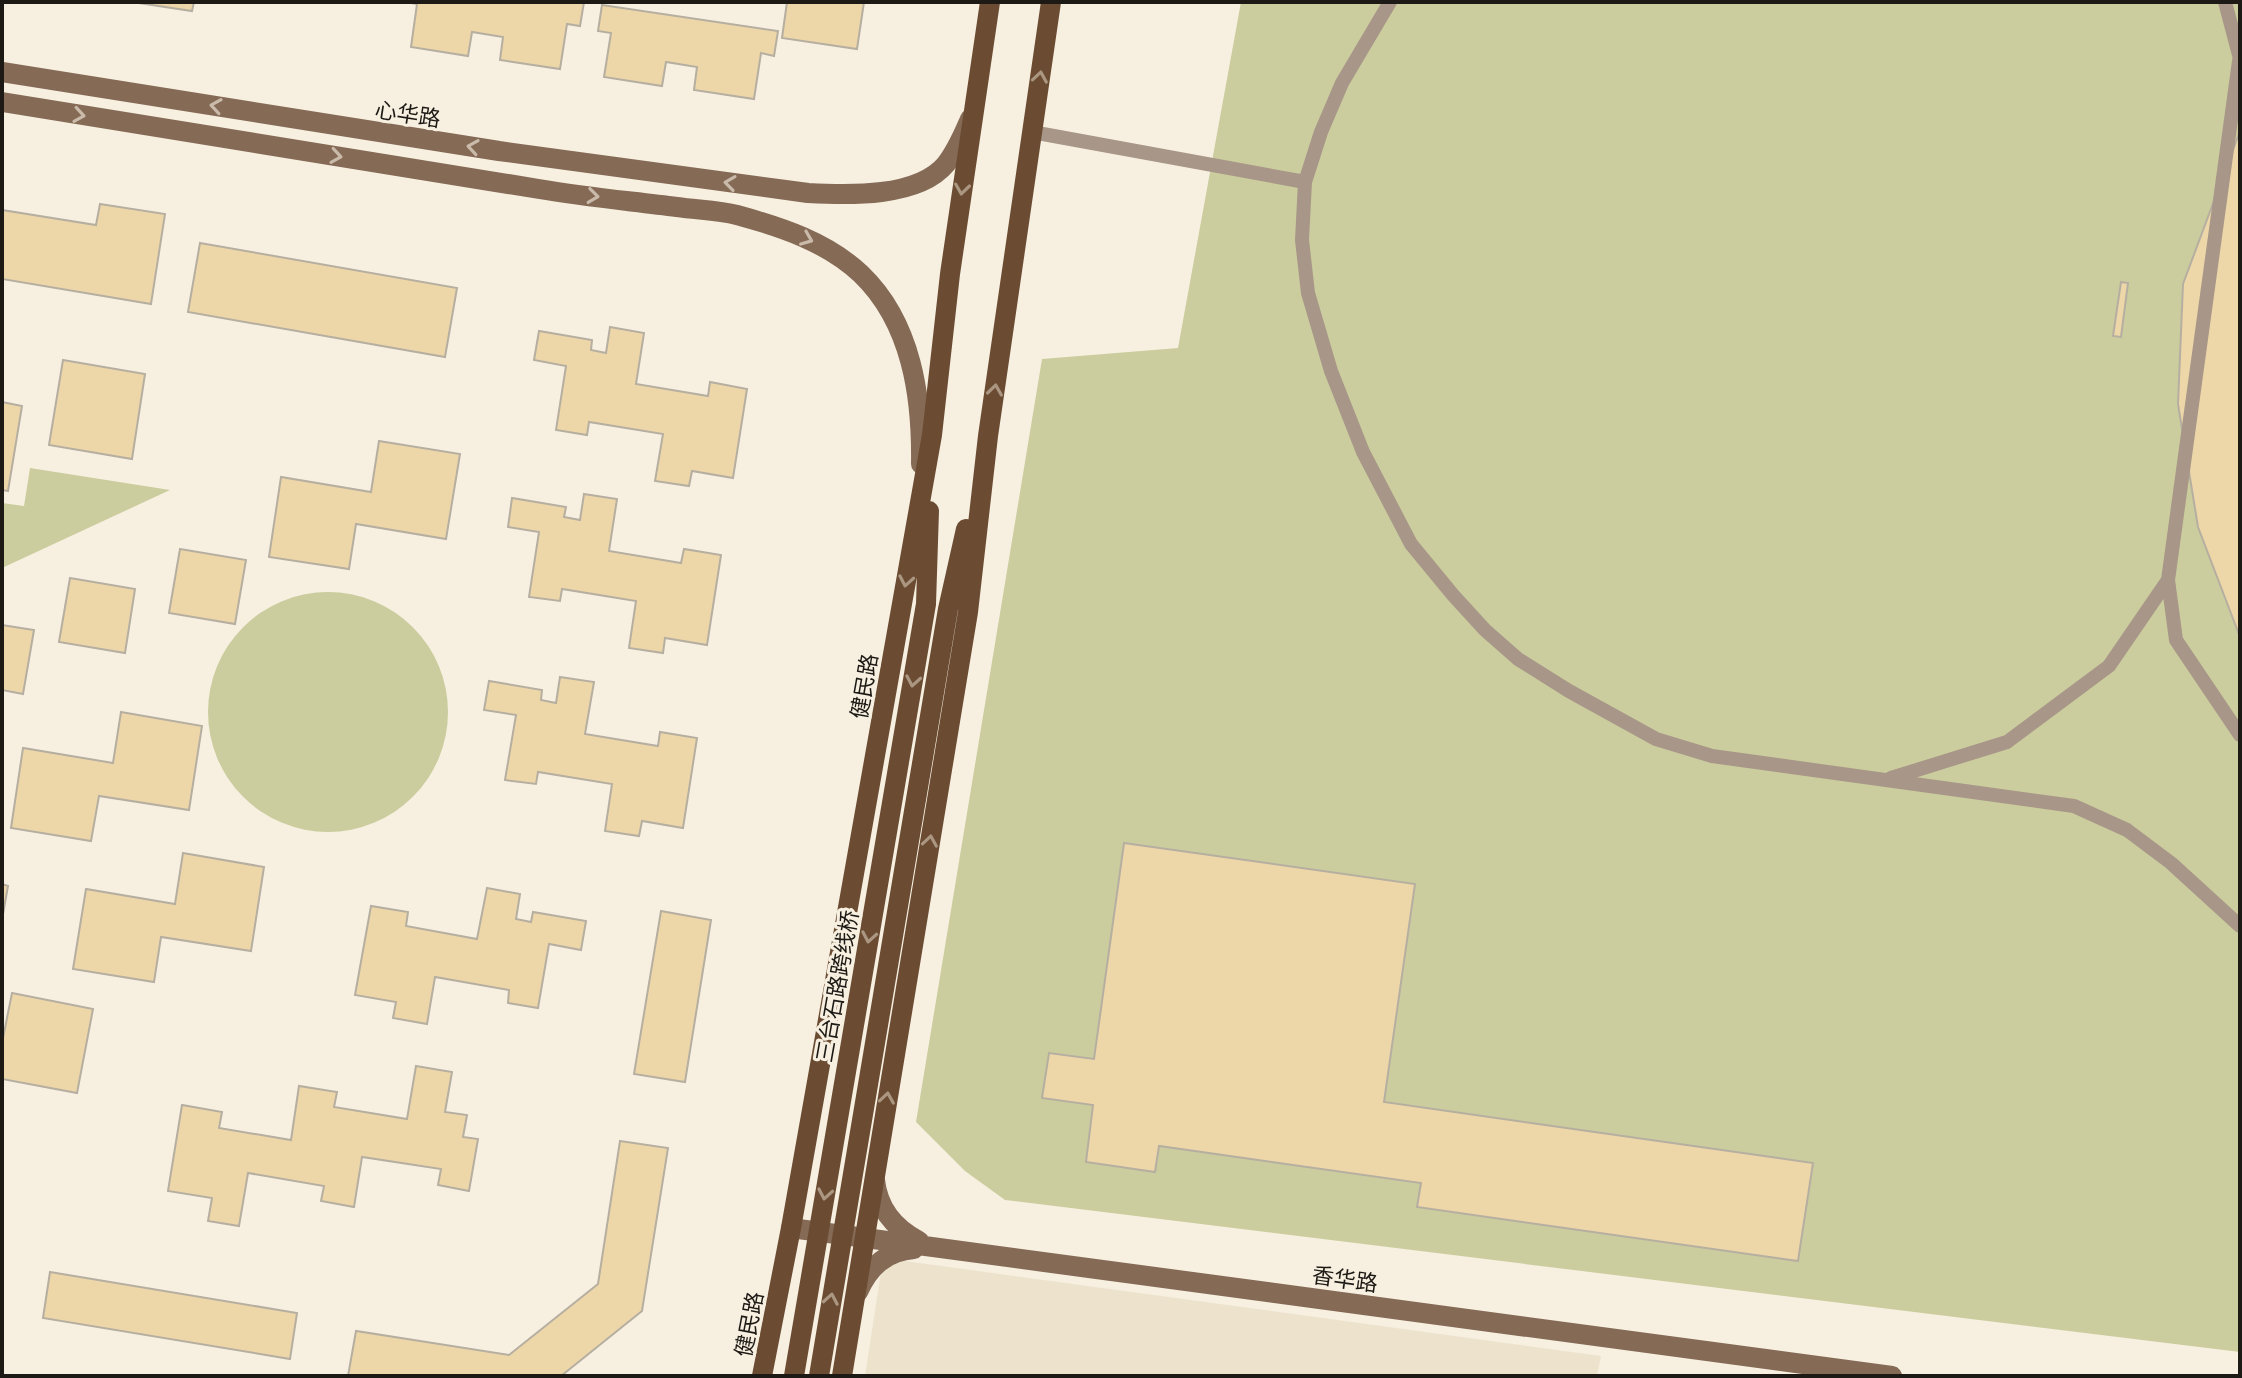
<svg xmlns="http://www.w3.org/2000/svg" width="2242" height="1378" viewBox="0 0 2242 1378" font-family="'Open Sans','Noto Sans SC',sans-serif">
	<rect width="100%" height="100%" fill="#f7f0e1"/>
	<!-- built -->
	<path fill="#ede3cd" d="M883 1258 1601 1356 1597 1376H865Z"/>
	<!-- green -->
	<path fill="#cbcd9e" d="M1241 2H2240V1352L1005 1200 965 1171 916 1122 1042 359 1178 348Z
		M30 468 170 490 2 568V503L24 506Z
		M208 712a120 120 0 1 1 240 0a120 120 0 1 1-240 0Z"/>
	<!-- building -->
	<path fill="#edd7a8" stroke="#b6afa1" stroke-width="2" d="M132 2H194L192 11Z
		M406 2H584L580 26 567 24 560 69 500 60 503 37 472 32 468 56 411 47 417 4Z
		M787 2H864L857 49 782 38Z
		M602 5 778 31 774 56 761 53 754 99 694 90 697 67 666 62 662 86 604 77 611 33 598 31Z
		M2240 131V637L2198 527 2178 404 2183 284Z
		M2240 131V637L2198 527 2178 404 2183 284Z
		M100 204 165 214 151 304 2 279V210L96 225Z
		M200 243 457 288 445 357 188 312Z
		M2121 282 2128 283 2121 337 2113 336Z
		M610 327 644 333 636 384 708 396 710 382 747 389 733 478 692 471 689 486 655 481 663 434 589 422 587 435 556 430 566 366 534 360 539 331 592 340 591 350 606 353Z
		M63 360 145 374 132 459 49 445Z
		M2 402 22 406 8 491 2 490Z
		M379 441 460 454 446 539 356 524 349 569 269 557 281 477 371 492Z
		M584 494 617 499 609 551 681 563 684 549 721 555 707 645 665 638 663 653 629 648 636 601 562 589 560 601 529 597 539 532 508 527 512 498 566 507 564 517 580 520Z
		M180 549 246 560 235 624 169 613Z
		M70 578 135 589 125 653 59 642Z
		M2 625 34 630 23 694 2 690Z
		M560 677 594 682 585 734 658 746 660 732 697 738 683 828 642 821 639 836 605 831 612 784 538 772 536 784 505 780 516 715 484 710 489 681 542 690 541 700 556 703Z
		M121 712 202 726 189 810 99 796 91 841 11 828 23 748 113 763Z
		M1124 843 1415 884 1384 1102 1813 1163 1798 1261 1417 1207 1421 1183 1159 1146 1155 1172 1086 1162 1093 1105 1042 1098 1049 1053 1094 1059Z
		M183 853 264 867 251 951 161 937 154 982 73 969 86 889 175 904Z
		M2 884 8 886 2 920Z
		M487 888 520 894 516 919 531 922 533 912 586 921 581 950 549 944 538 1008 508 1003 509 990 435 977 427 1024 393 1018 396 1002 355 995 371 906 408 912 406 926 477 939Z
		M661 911 711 920 685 1082 634 1074Z
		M12 993 93 1009 77 1093 2 1079V1043Z
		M416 1066 452 1072 445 1112 467 1115 463 1137 478 1139 469 1191 438 1185 441 1169 362 1157 354 1207 321 1201 324 1186 248 1173 239 1226 208 1221 212 1198 168 1191 182 1105 222 1112 219 1128 291 1140 299 1086 337 1092 334 1107 407 1119Z
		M620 1141 668 1148 642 1311 561 1376H348L356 1331 509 1355 598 1284Z
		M50 1272 297 1313 290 1359 43 1318Z"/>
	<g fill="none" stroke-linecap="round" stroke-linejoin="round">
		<!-- lane -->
		<path stroke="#a89688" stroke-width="14" d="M1390 2 1342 83 1321 132 1305 182 1302 240 1308 293 1331 371 1363 452 1411 544 1453 595 1485 630 1518 659 1569 691 1656 739 1712 756 2074 806 2127 830 2171 863 2240 926
			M2225 2 2239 55
			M2240 54 2168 580 2176 640 2240 735
			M1032 132 1305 182
			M1891 778 2007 742 2109 666 2168 580"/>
		<!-- secondary -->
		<path stroke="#856a56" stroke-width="20" d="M2 72 499 151 808 193C848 195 918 198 946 164 957 150 963 135 970 119
			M2 102C181 131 360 160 539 189 585 197 631 201 677 207 697 210 718 210 737 215 781 227 827 242 861 274 912 323 922 397 921 464
			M875 1180C878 1209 894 1228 919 1241
			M791 1228 1892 1376
			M858 1292C869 1267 886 1251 914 1249"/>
		<!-- primary -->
		<path stroke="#6b4c33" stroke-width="20" d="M762 1376 791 1228 932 435 950 274 990 2
			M794 1376 926 604 929 511
			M819 1376 948 609 966 529
			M842 1376 968 612 988 436 1051 2"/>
	</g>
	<!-- one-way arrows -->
	<defs><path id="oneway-chevron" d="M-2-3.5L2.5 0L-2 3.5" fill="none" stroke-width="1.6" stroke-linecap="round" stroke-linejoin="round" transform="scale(2)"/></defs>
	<g stroke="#aa9681">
		<use href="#oneway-chevron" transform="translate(1040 77) rotate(-81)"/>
		<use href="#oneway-chevron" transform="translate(962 189) rotate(98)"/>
		<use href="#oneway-chevron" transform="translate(995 390) rotate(-82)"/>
		<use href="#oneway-chevron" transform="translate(906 581) rotate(100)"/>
		<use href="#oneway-chevron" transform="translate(913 681) rotate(100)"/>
		<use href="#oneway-chevron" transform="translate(930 841) rotate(-81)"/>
		<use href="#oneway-chevron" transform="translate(869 937) rotate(100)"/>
		<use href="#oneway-chevron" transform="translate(887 1098) rotate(-81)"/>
		<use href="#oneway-chevron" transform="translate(825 1194) rotate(100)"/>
		<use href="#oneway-chevron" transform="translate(831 1299) rotate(-80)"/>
	</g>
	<g stroke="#c9baa9">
		<use href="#oneway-chevron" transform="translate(216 106) rotate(-171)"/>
		<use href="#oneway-chevron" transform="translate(79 115) rotate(9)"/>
		<use href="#oneway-chevron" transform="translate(473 147) rotate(-171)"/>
		<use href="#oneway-chevron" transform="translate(336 156) rotate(9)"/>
		<use href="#oneway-chevron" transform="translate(730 183) rotate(-172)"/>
		<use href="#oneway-chevron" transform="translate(593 196) rotate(7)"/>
		<use href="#oneway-chevron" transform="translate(807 239) rotate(22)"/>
	</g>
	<g text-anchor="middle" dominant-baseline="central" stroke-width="6" stroke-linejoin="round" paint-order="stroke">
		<!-- street labels -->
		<g font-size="22" fill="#1d1a15" stroke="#f7f0e1">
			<text transform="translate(408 113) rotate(9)">心华路</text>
			<text transform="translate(863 686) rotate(-80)">健民路</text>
			<text transform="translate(836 986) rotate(-80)">三台石路跨线桥</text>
			<text transform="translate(1345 1278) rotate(8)">香华路</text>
			<text transform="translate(748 1324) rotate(-79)">健民路</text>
		</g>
	</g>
	<!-- border -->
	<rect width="2242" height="1378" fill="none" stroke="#1d1a15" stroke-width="8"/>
</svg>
